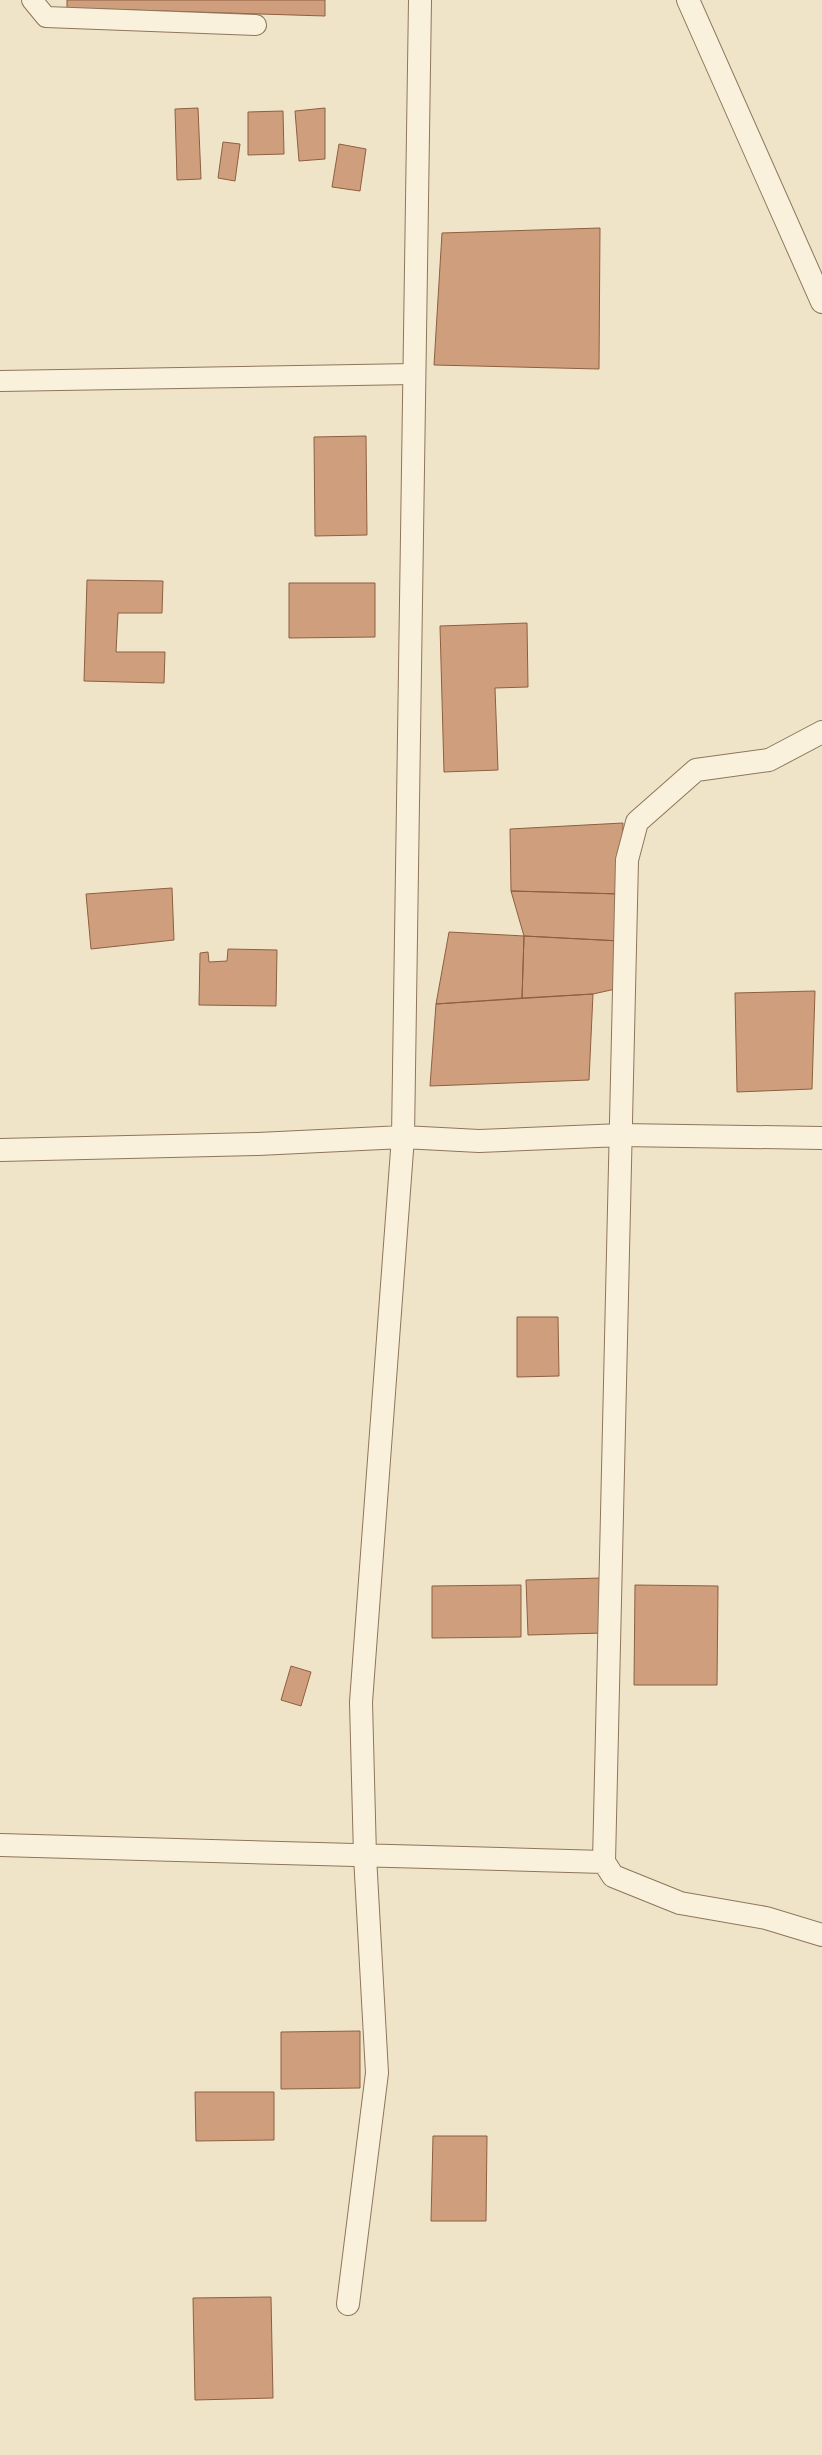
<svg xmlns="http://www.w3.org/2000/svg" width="822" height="2455" viewBox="0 0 822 2455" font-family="'Libre Baskerville',serif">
	<rect width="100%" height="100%" fill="#f0e4c8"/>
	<!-- building -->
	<path fill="#cf9f7d" stroke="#8d5f41" d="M67 0H325V16L67 8Z
		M198 108 201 179 177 180 175 109Z
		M325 108V159L299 161 295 111Z
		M283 111 284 154 248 155V112Z
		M223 142 240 144 235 181 218 178Z
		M339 144 366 149 360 191 332 187Z
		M600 228 599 369 434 365 442 233Z
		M366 436 367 535 315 536 314 437Z
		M87 580 163 581 162 613H118L116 652H165L164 683 84 681Z
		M289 583H375V637L289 638Z
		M527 623 528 687 495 688 498 770 444 772 440 626Z
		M623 823 621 894 511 891 510 829Z
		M172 888 174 940 91 949 86 894Z
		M511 891 621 894 620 941 524 936Z
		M449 932 524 936 522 998 436 1004Z
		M524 936 620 941V988L593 994 522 998Z
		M228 949 277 950 276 1006 199 1005 200 953 208 952 209 962 227 961Z
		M815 991 812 1089 737 1092 735 993Z
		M593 994 589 1080 430 1086 436 1004Z
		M517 1317H558L559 1376 517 1377Z
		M602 1578 604 1633 528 1635 526 1580Z
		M521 1585V1637L432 1638V1586Z
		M635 1585 718 1586 717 1685H634Z
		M291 1666 311 1672 301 1706 281 1700Z
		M360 2031V2088L281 2089V2032Z
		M195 2092H274V2140L196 2141Z
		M433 2136H487L486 2221H431Z
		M271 2297 273 2398 195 2400 193 2298Z"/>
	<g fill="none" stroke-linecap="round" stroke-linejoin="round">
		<!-- lane casing -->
		<g stroke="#8d765c" stroke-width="22">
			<path id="lane" d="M32 0 46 17 256 25
				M0 381 414 374"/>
		</g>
		<!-- street casing -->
		<g stroke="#8d765c" stroke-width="24">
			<path id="street" d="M688 0 822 302
				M0 1150 258 1144 403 1137 479 1141 621 1135 822 1138
				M0 1845 604 1862 613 1876 680 1903 766 1918 822 1935
				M604 1862 627 860 637 822 696 770 769 760 822 732
				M348 2304 377 2073 365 1856 361 1702 403 1137 420 0"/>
		</g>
		<!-- lane -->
		<use href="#lane" stroke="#faf1dc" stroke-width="20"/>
		<!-- street -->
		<use href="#street" stroke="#faf1dc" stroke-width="22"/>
	</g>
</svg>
